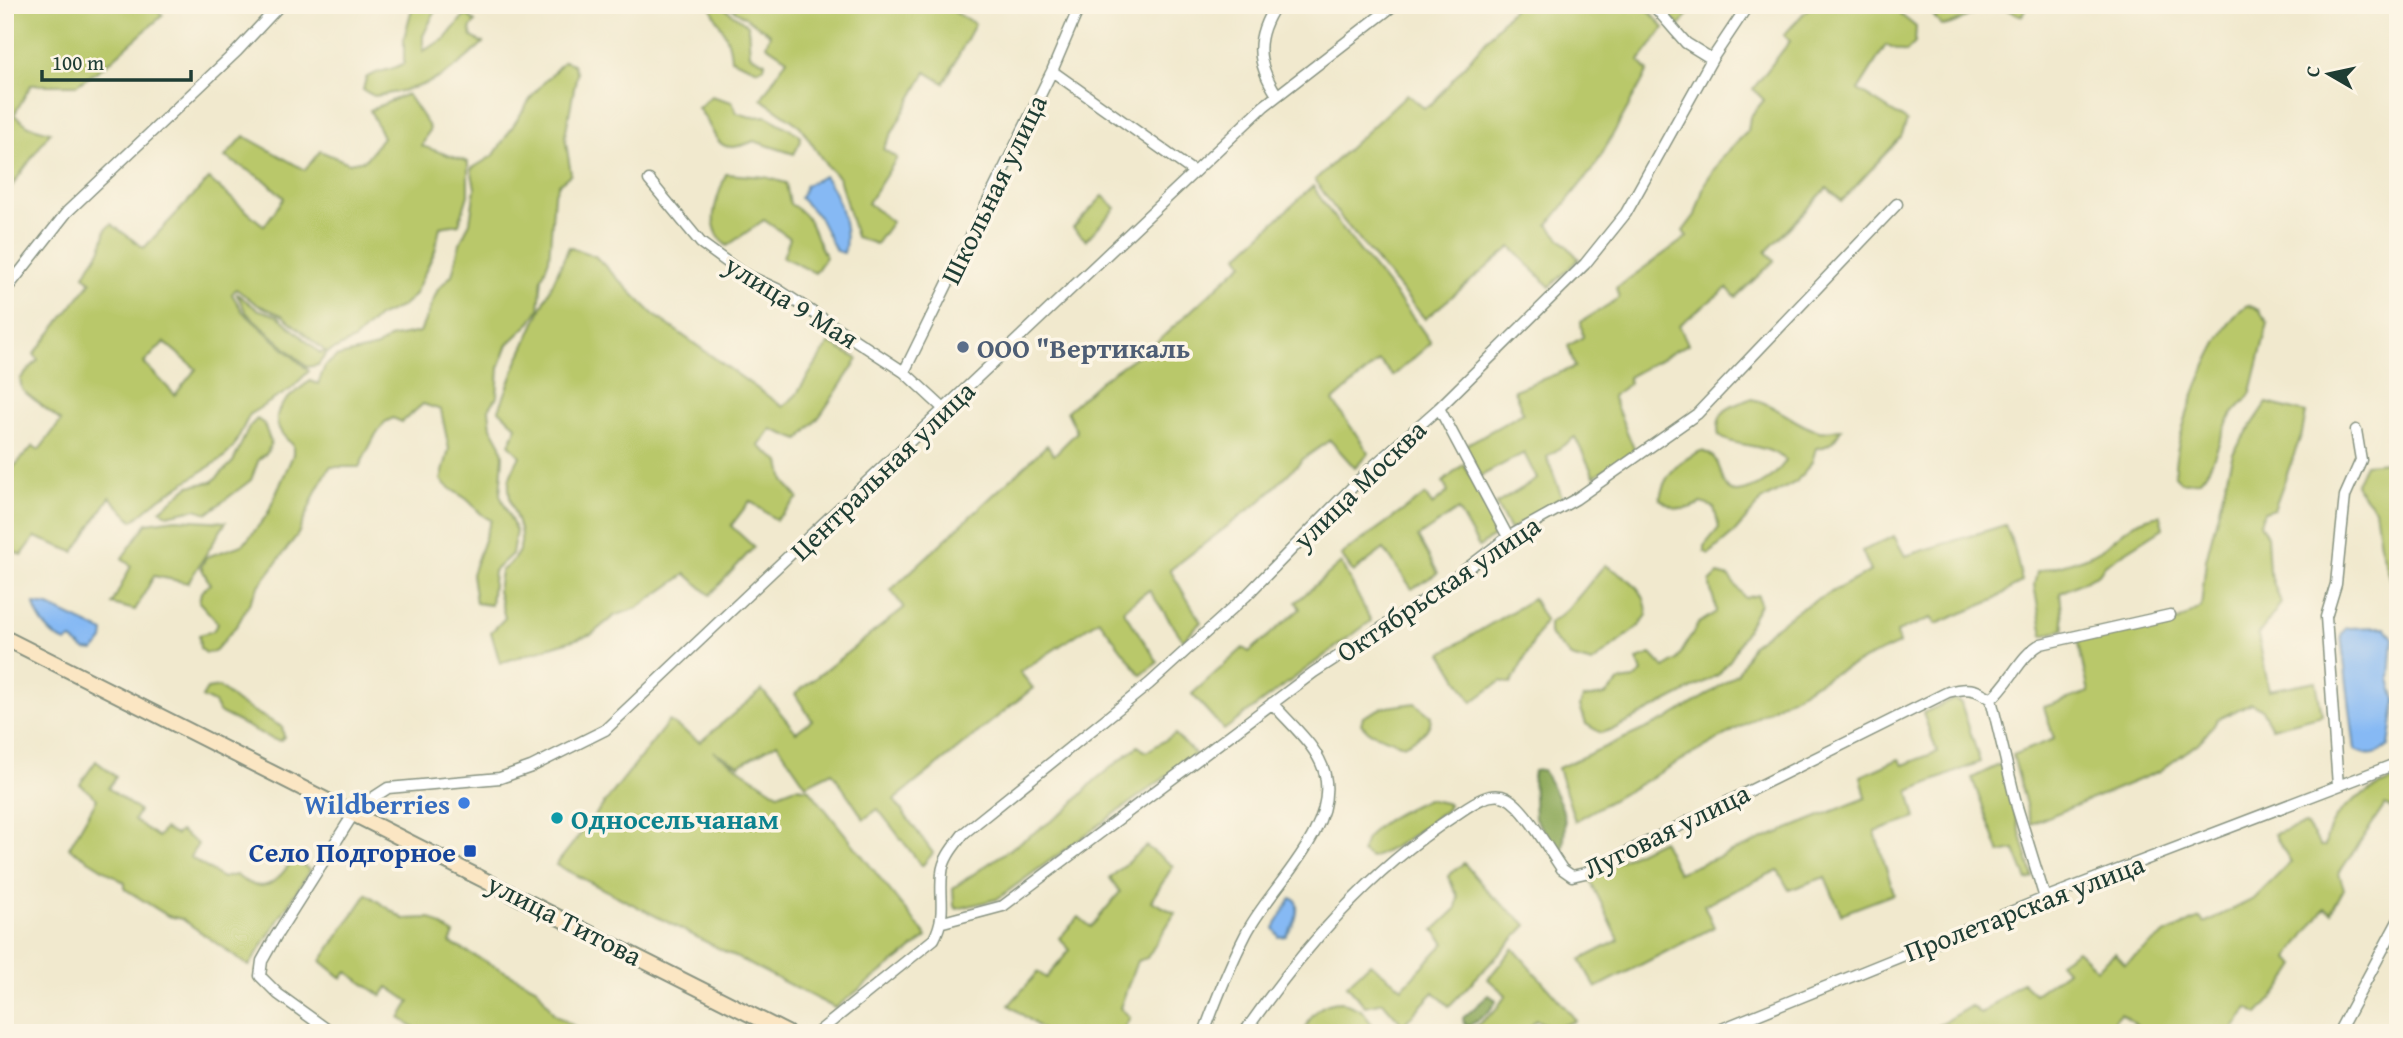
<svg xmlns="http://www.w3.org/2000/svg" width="2403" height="1038" viewBox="0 0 2403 1038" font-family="'Gentium Book Plus',serif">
	<rect width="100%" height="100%" fill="#fcf5e5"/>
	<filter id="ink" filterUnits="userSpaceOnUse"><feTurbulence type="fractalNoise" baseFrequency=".0143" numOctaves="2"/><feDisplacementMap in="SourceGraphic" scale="14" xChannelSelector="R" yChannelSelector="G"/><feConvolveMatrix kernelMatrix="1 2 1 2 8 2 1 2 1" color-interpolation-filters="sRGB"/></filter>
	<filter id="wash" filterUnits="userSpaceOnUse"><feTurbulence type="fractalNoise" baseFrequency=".00686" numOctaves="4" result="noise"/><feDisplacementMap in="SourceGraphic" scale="28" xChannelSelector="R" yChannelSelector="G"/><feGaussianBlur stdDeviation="1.57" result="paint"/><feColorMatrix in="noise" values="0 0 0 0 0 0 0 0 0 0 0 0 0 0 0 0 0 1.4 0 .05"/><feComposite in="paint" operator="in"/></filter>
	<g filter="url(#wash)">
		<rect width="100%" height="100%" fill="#f1e9ce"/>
		<!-- green -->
		<path fill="#b9c86a" stroke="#6c824f" stroke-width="2" fill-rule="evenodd" d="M8 5H151L163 15 106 65 77 85H31L14 115 29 126 50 132 7 193Z
			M413 5H438L423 36V51L445 39 462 18 468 15 475 22 470 29 472 37 483 43C447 78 425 89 374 96L363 90 366 78C378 69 391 72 404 63V38Z
			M710 5H720L748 25 750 55 765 62 764 67 758 70 731 59C729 31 719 28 710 5Z
			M727 5H949L948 8 975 24 944 83 926 72 883 149 897 158 868 203 892 222 876 244 856 237 839 178 826 165 800 126 761 99 787 59 766 45 770 34Z
			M1516 5H1644L1664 28 1639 61 1648 71 1596 165 1548 225 1579 259 1550 287 1511 247 1425 319 1341 218 1315 180 1407 94 1424 108 1431 105Z
			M1660 5H1694L1679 27Z
			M1811 5H1889L1916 27 1915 43 1906 52 1886 45 1858 90 1907 121 1901 137 1842 201 1827 188 1766 252 1774 261 1736 297 1727 288 1679 325 1688 344 1628 377 1629 384 1612 396 1635 451 1594 476 1575 437 1547 457 1562 497 1510 530 1496 504 1537 479 1524 453 1481 476 1464 446 1523 413 1514 390 1575 367 1568 346 1583 337 1581 322 1619 298 1616 288 1687 237 1683 231 1695 215 1705 183 1723 156 1748 131 1750 117 1764 100 1753 89 1790 41 1784 35Z
			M1926 5H2027L2022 16C2013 13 2003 7 1995 6 1980 5 1960 25 1941 26Z
			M564 61 573 64 577 73 565 136 571 174 559 184 554 195 549 259 542 278 539 309 531 322 508 344 499 368 497 397 489 409 491 427 501 445 503 456 500 495 516 531 512 554 494 571 491 605 476 603 472 574 491 520C478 515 476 506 465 498 456 492 448 489 441 480L449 449 441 410 423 404 402 422 393 418 385 422 376 434 359 467H330L317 489 298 534 258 587 238 624 214 652 206 653 200 648 199 635 213 631 218 623 199 602 201 592 210 584 201 567 206 557 242 545 248 539 267 515 293 455V445C260 417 283 401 310 381L318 384 325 366 336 357 377 347 389 338 420 332 438 289 452 275 460 243 470 222 475 188 471 169 494 155 535 92Z
			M407 94 430 128 422 146 468 162V195L459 224 440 227 435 251 414 296 401 307 378 317 354 340 327 353 318 365 307 367 246 312 236 293 257 309 278 316 320 353 326 352 282 315 258 305 236 289 232 294 243 312 309 371 291 389 250 414 233 448 223 458 159 499 133 521 110 497 74 552 35 537 22 555 5 549V470L9 472 33 446 39 450 61 421 22 390 20 379 38 360 34 354 91 282 84 275 101 249 106 229 111 224 144 248 209 179 264 226 284 198 266 181 225 157 244 136 305 170 320 151 349 163 365 160 383 137 370 110ZM164 342 196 369 175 395 144 363Z
			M711 96 732 102 737 113 751 117 766 116 800 135 801 141 794 154 754 141C712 159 719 133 698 108Z
			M726 174 765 177 786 183 790 204C817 219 811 234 826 257L815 273 783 257 790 238 764 220 727 246C703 226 717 199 726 174Z
			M1313 186C1347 242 1395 288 1431 343L1393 376 1379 361 1333 401 1369 453 1355 468 1330 440 1303 459 1263 499 1170 570 1201 622 1183 640 1149 590 1123 610 1158 662 1141 675 1099 620 1020 672 1033 688 894 800 933 853 922 866 878 809 864 819 832 772 806 785 777 743 739 765 713 751 778 794 796 787 809 789 927 937 835 1008 556 865 669 721 700 742 762 690 796 732 812 720 795 694 904 608 891 590 1047 445 1054 455 1077 432 1067 411 1103 379 1158 341 1243 263 1238 256Z
			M1103 196 1116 208 1086 240 1073 228Z
			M569 247 595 256 653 314 783 407 796 395 829 343 858 359 820 416 799 440 771 429 759 446 780 462 784 481 798 498 776 520 750 501 731 526 754 547 710 595 686 574 637 608 614 616 592 634 500 663 491 632 505 618 498 591 501 571C543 539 506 519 509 482 510 474 516 464 520 456L509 444 517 427 499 410 518 360Z
			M2248 305 2259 310 2268 323 2251 392C2245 403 2236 408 2230 418 2217 439 2217 463 2199 481L2181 482 2175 476C2171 442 2217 319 2248 305Z
			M1750 399C1775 402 1795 426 1819 431 1826 433 1833 429 1841 429 1835 440 1829 448 1816 448L1812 462 1796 482 1762 500 1735 532 1709 554 1704 551V546L1719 528 1714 507 1701 503C1684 512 1675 511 1660 499 1663 475 1680 460 1701 451 1734 457 1709 506 1752 488 1766 483 1778 473 1786 460 1761 441 1735 448 1719 436 1714 411 1730 406 1750 399Z
			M2398 400V583H2392L2380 545 2375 509 2355 485 2365 464 2387 462C2394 443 2387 417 2398 400Z
			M2267 403 2306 413 2302 433 2274 509 2264 512 2260 524 2267 536 2269 571 2281 603 2258 635 2269 690 2316 681 2322 715 2272 728 2261 708 2251 703 2218 719 2201 741 2160 771 2031 824 2013 755 2054 739 2044 707 2089 692 2077 640 2179 621 2201 607 2206 560 2233 453Z
			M257 419 264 424 271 443 267 453 259 459 251 480 208 513 195 509 167 515 160 510 189 486 212 482 233 462 249 427Z
			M1464 464 1499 532 1479 547 1458 510 1418 537 1438 573 1412 589 1384 549 1353 572 1341 555 1425 495 1432 505 1448 492 1443 482Z
			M2160 515 2163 528 2105 565 2099 574 2060 593 2064 629 2043 636 2034 585 2037 572C2057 565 2083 561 2100 550 2123 535 2129 520 2160 515Z
			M176 519 226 522 188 583 154 576 135 610 112 604 131 566 122 558 147 523Z
			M2005 525 2014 547 2022 581 1994 600 1936 624 1931 618 1897 632 1899 644 1833 674 1575 821 1558 768 1667 719 1710 693 1738 673 1752 645 1798 610 1871 571 1862 551 1894 536 1905 556Z
			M1341 563 1371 621 1224 730 1192 694 1243 648 1249 652 1300 609 1296 602Z
			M1605 565C1626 577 1647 587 1647 615L1639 626 1592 663 1571 657 1549 634V623C1570 612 1588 583 1605 565Z
			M1718 574 1729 577 1745 598 1758 595 1760 604 1731 659 1718 675 1616 728 1601 733 1586 724 1580 706 1583 698 1605 695 1620 681 1634 679 1642 673 1637 659 1651 654 1664 668 1677 660 1698 624 1716 612C1716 601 1709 590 1710 582Z
			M1533 599 1545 620 1511 684 1501 681 1472 702 1442 653Z
			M219 687 238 703 282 727 284 737 280 741 272 739 219 712 214 703 202 697 207 689Z
			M1954 699 1961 703 1980 762 1909 791 1916 818 1875 832 1894 894 1841 914 1825 877 1789 890 1778 870 1704 905 1714 927 1596 988 1580 960 1619 940 1590 880 1593 874 1662 840 1678 873 1866 798 1861 776 1899 759 1903 765 1937 752 1923 713Z
			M1415 703 1431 716C1431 733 1416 738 1403 745L1369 732 1361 724 1363 717 1381 708Z
			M1175 734 1196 755 997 899 957 909 954 906 953 888 1066 811 1095 780 1138 746 1146 752Z
			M96 761 116 777 108 788 139 811 134 820 158 837 164 829 176 835 180 831 198 844 190 857 222 878 236 875C263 897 277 883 293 859L310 870 249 966 182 919 168 916 125 889V883L69 848 97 799 80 784Z
			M2001 764 2033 878 2027 880 2015 850 2000 853 1972 778Z
			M2398 778V812L2385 805 2339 873 2344 889 2331 912 2325 908 2288 958 2296 965 2280 990 2258 1014 2248 1008 2231 1033H2146L2121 1013 2103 1033H1925L1971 1006 1981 1014 2022 982 2035 994 2067 971 2059 962 2077 950 2097 969 2115 953 2125 964 2166 933 2200 918 2204 923 2254 899 2291 862 2274 834 2306 824 2321 846H2325C2330 807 2366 791 2398 778Z
			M1427 799 1449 804 1446 811C1436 815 1432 821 1424 827 1407 839 1390 851 1371 858L1362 852C1367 824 1403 811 1427 799Z
			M1146 846 1173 866 1151 901 1175 913 1147 958 1137 961 1120 1008 1130 1017 1122 1033H1040L1042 1029 1009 1005 1038 972 1046 978 1070 950 1059 938 1079 917 1091 927 1120 892 1110 878Z
			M1464 863 1490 894 1527 925 1449 1006 1434 992 1403 1025 1383 1002 1365 1006 1347 985 1370 963 1402 988 1445 943 1434 930 1456 909 1458 897 1448 876Z
			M367 894 404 919 430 918 454 934 450 943 537 988 554 1014 585 1033H423L400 1018 410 1002 388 987 382 996 347 972 342 978 321 961Z
			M1513 948 1571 1014 1576 1021 1554 1028 1536 1020 1531 1026 1534 1033H1467L1495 1011 1506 995 1488 979Z
			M1342 1002 1361 1010 1379 1033H1305C1309 1013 1322 1002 1342 1002Z"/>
		<!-- forest -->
		<path fill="#92ac5e" stroke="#587449" stroke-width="2" d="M1543 770C1561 805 1570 810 1562 852L1558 854 1535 818 1533 777 1534 771Z
			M1489 995 1496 1000C1492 1012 1479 1020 1468 1026L1464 1024 1463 1018Z"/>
		<!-- water -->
		<path fill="#86b9f4" stroke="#527b94" stroke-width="2" d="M824 176C839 194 850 231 844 253L836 251 819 217 800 198 806 185Z
			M34 604 49 606 104 632 103 640 94 651 85 650 71 639 66 642C51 637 37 619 34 604Z
			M2385 627 2393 638 2390 679 2396 700 2389 746C2376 756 2369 757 2355 750L2341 635 2346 628Z
			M1291 898 1296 900C1300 915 1294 924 1286 936L1279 937 1274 928Z"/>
	</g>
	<g filter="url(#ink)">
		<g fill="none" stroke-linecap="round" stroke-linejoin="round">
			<!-- street casing -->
			<g stroke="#889381" stroke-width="13">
				<path id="street" d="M1276 5C1254 38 1256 63 1277 95
					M1653 5 1686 43 1712 59
					M1052 71 1194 172
					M649 180 701 243 742 273 777 289 904 372 945 410
					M5 291 67 212 237 51 280 5
					M904 372 1052 71 1080 5
					M1439 408 1508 537
					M1991 699 2017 807 2045 898
					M2338 786 2326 617 2336 584 2345 496 2361 460 2356 430
					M943 922 1003 906 1314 672 1431 596 1508 537 1576 499 1697 414 1897 204
					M332 1033 278 994 260 976 262 961 276 936 354 813 368 801 388 788 500 778 531 767 605 730 1264 106 1394 5
					M817 1033 934 939C947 914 939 899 942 873 943 858 955 845 964 833L1149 684 1246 596 1369 470 1439 408 1585 264 1626 213 1712 59 1748 5
					M1204 1033C1216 1000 1230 965 1246 934 1269 888 1337 832 1325 775 1319 747 1290 724 1272 703
					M1244 1033C1301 951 1369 871 1454 816 1468 807 1489 789 1507 798 1525 807 1550 852 1562 869L1572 876 1585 873 1948 692C1966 687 1976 688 1991 699 2010 684 2020 655 2041 644L2170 615
					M1712 1033 2045 898 2398 763
					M2338 1033 2398 921"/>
			</g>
			<!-- secondary casing -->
			<g stroke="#889381" stroke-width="18">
				<path id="secondary" d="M5 638 787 1033"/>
			</g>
			<!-- street -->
			<use href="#street" stroke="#fff" stroke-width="10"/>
			<!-- secondary -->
			<use href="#secondary" stroke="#fbe6c3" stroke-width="14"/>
		</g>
	</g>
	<!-- markers -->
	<circle fill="#5c6f8a" stroke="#fcf5e5" stroke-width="2.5" cx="963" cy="347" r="7"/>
	<circle fill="#3f7fe0" stroke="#fcf5e5" stroke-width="2.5" cx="464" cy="803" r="7"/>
	<circle fill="#0f9aa8" stroke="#fcf5e5" stroke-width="2.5" cx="557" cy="818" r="7"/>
	<rect fill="#1a4fb4" stroke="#fcf5e5" stroke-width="2.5" x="463" y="844" width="14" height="14" rx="3.5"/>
	<g text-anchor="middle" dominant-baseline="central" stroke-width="7" stroke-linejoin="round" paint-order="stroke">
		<!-- street labels -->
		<g font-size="28" fill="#1f3d34" stroke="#fcf5e5">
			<text transform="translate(993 189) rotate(-64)">Школьная улица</text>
			<text transform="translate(792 301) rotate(32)">улица 9 Мая</text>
			<text transform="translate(882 470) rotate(-44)">Центральная улица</text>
			<text transform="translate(1359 484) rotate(-44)">улица Москва</text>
			<text transform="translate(1438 588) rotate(-34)">Октябрьская улица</text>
			<text transform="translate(1666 830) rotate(-26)">Луговая улица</text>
			<text transform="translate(2024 907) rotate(-21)">Пролетарская улица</text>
			<text transform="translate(565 919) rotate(27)">улица Титова</text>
		</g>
		<!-- service labels -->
		<g font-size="28" font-weight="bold" fill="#4e5e75" stroke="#fcf5e5" text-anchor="start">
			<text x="977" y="347">ООО "Вертикаль</text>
		</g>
		<!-- shop labels -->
		<g font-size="28" font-weight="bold" fill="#366cbe" stroke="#fcf5e5" text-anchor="end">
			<text x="450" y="803">Wildberries</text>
		</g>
		<!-- culture labels -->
		<g font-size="28" font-weight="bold" fill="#0d838f" stroke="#fcf5e5" text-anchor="start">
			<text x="571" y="818">Односельчанам</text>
		</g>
		<!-- transit labels -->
		<g font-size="28" font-weight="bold" fill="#164399" stroke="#fcf5e5" text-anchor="end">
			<text x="456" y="851">Село Подгорное</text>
		</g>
	</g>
	<!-- margin -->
	<rect width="2403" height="1038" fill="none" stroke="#fcf5e5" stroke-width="28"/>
	<!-- north arrow -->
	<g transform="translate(2329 74) rotate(279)" stroke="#fcf5e5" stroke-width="5" paint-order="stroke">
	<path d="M0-5L12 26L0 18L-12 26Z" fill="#1f3d34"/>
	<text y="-10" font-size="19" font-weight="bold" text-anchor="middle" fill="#1f3d34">С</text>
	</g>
	<!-- scale -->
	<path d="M42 70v10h149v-10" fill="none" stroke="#1f3d34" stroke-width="3.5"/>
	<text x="52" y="70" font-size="21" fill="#1f3d34" stroke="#fcf5e5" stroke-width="5" paint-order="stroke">100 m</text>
</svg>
